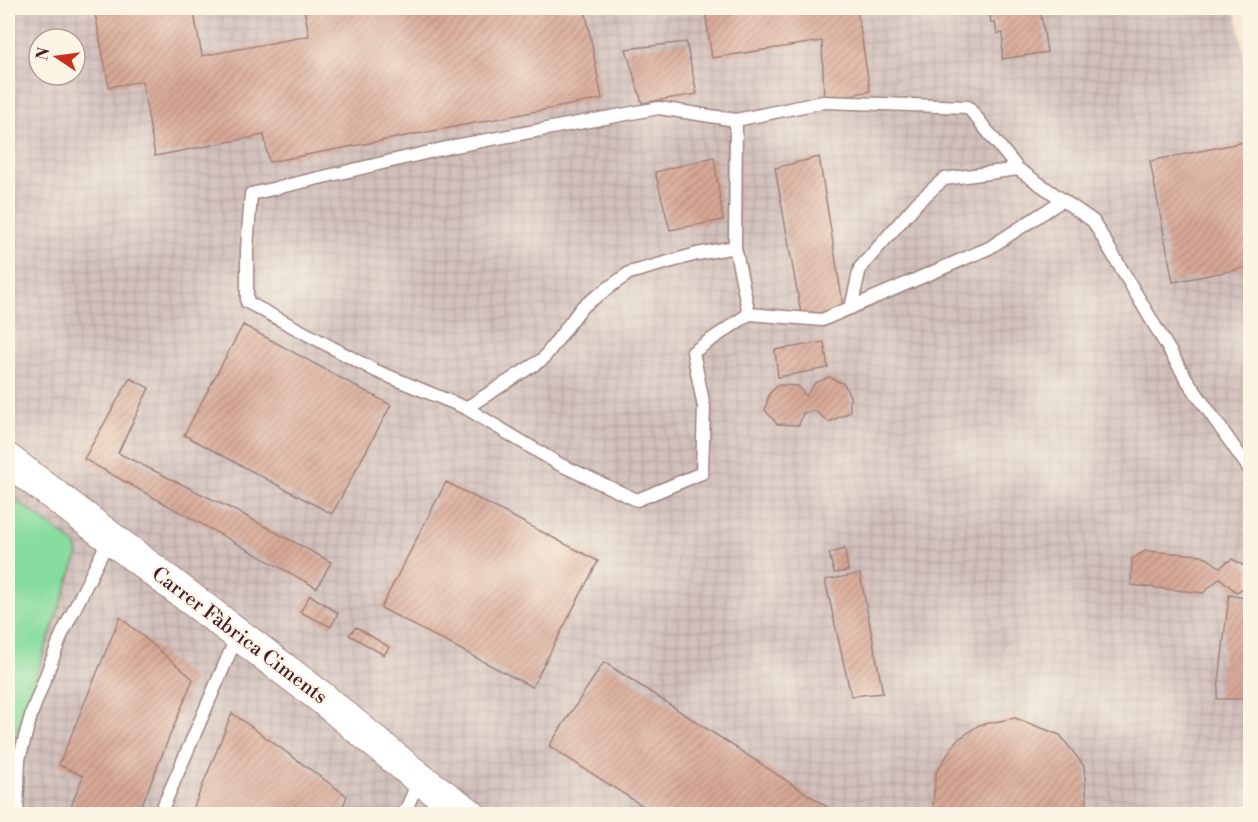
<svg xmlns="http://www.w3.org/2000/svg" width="1258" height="822" viewBox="0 0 1258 822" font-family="'Libre Bodoni',serif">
	<defs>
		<pattern id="industrial-grid" width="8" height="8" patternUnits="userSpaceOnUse" patternTransform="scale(1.5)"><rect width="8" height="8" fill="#d1c0bc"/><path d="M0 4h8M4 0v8" fill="none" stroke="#b5a5a2"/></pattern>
		<pattern id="building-hatch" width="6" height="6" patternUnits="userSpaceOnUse" patternTransform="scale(1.5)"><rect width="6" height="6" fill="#d8a896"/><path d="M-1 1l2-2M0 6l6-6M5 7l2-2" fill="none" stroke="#b1887b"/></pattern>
	</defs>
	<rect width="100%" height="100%" fill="#fcf5e5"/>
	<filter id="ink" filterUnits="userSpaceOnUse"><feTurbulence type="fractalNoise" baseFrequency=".0167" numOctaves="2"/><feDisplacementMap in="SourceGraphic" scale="12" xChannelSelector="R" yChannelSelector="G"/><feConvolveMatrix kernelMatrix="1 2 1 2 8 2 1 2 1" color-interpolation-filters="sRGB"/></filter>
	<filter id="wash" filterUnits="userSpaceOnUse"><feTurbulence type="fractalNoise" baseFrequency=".008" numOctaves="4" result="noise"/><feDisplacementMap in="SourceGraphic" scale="24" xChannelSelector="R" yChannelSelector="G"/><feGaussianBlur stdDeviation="1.35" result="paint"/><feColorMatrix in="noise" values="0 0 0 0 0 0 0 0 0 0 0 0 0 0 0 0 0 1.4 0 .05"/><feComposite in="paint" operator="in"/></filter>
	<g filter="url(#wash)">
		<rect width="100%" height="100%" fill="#f7e6cf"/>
		<!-- industrial -->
		<path fill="url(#industrial-grid)" fill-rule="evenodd" d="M8 8H1235L1250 88V814H8ZM39 39H75V75H39Z"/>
		<!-- green -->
		<path fill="#86dc9e" stroke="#687e64" stroke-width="1.5" d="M8 494 74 543 78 554 9 753 8 791Z"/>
		<g id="blocks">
			<!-- building -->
			<path fill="url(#building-hatch)" d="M94 8H193L202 56 309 36 304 8H585L602 99 269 162 264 135 155 156 142 81 109 87Z
				M720 8H857L870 91 824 101 822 41 712 58 705 10Z
				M989 8H1040L1047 52 1002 59 1003 33 997 34 995 22 991 23Z
				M686 42 697 94 642 103 626 49Z
				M1245 142 1250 169V267L1173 282 1150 161Z
				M714 157 723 220 670 230 655 172Z
				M819 157 844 311 802 319 775 168Z
				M243 325 391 405 332 514 184 435Z
				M824 342 828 368 778 377 775 350Z
				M829 377 844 384 850 396V412L829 422 815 411 803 413 799 425 777 424 765 410 769 394 778 385 798 386 806 396 815 383Z
				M130 378 149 388 118 453 242 514 331 562 317 588 84 459Z
				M446 482 598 561 532 687 381 608Z
				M845 549 848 571 834 573 829 553Z
				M1145 551 1202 555 1220 567 1232 559 1250 569V585L1236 592 1220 578 1203 593 1131 585 1132 559Z
				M860 574 883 693 851 696 825 580Z
				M310 595 338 613 331 627 300 612Z
				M1229 595 1250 599V699H1217Z
				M120 617 193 679 138 814H68L83 776 59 765Z
				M356 627 389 647 384 655 349 635Z
				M604 662 838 814H655L549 746Z
				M232 713 347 796 340 814H191Z
				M1015 718 1060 735 1084 766 1088 814H935L933 803 936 773 956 741 979 725Z"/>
		</g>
	</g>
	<g filter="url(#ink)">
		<use href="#blocks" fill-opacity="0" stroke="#a0827d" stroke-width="1.5"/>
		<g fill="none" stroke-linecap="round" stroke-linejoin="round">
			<!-- service casing -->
			<g stroke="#a0827d" stroke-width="15">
				<path id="service" d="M736 120 735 247 697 254 629 273 582 307 543 359 466 408 376 371 247 302V249L251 194 455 146 659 108 736 120 823 102 968 107 1018 169 1093 221 1187 380 1250 470
					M851 308 860 268 918 202 944 179 1018 169
					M749 314 822 320 989 248 1063 200
					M466 408 559 464 637 500 702 473 704 407 693 352 749 314 735 247
					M17 814 19 759 32 712 62 634 109 539
					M160 814 237 636
					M404 814 419 780"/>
			</g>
			<!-- tertiary casing -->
			<g stroke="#a0827d" stroke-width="34">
				<path id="tertiary" d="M8 460 322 698 420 779 469 814"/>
			</g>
			<!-- service -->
			<use href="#service" stroke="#fff" stroke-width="12"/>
			<!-- tertiary -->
			<use href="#tertiary" stroke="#fff" stroke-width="32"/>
		</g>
	</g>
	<g text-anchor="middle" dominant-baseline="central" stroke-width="4.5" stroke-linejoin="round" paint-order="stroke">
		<!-- street labels -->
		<g font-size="20" fill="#4a1f2b" stroke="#fcf5e5">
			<text transform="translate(239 636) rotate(37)">Carrer Fàbrica Ciments</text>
		</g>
	</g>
	<!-- margin -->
	<rect width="1258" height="822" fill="none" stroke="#fcf5e5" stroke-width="30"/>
	<!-- north arrow -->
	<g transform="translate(57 57) rotate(283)"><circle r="28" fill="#fcf5e5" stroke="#b59f9b" stroke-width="1.5"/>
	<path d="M0-4.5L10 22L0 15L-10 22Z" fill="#c8321e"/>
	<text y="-9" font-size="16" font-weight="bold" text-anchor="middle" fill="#4a1f2b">N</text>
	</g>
</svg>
